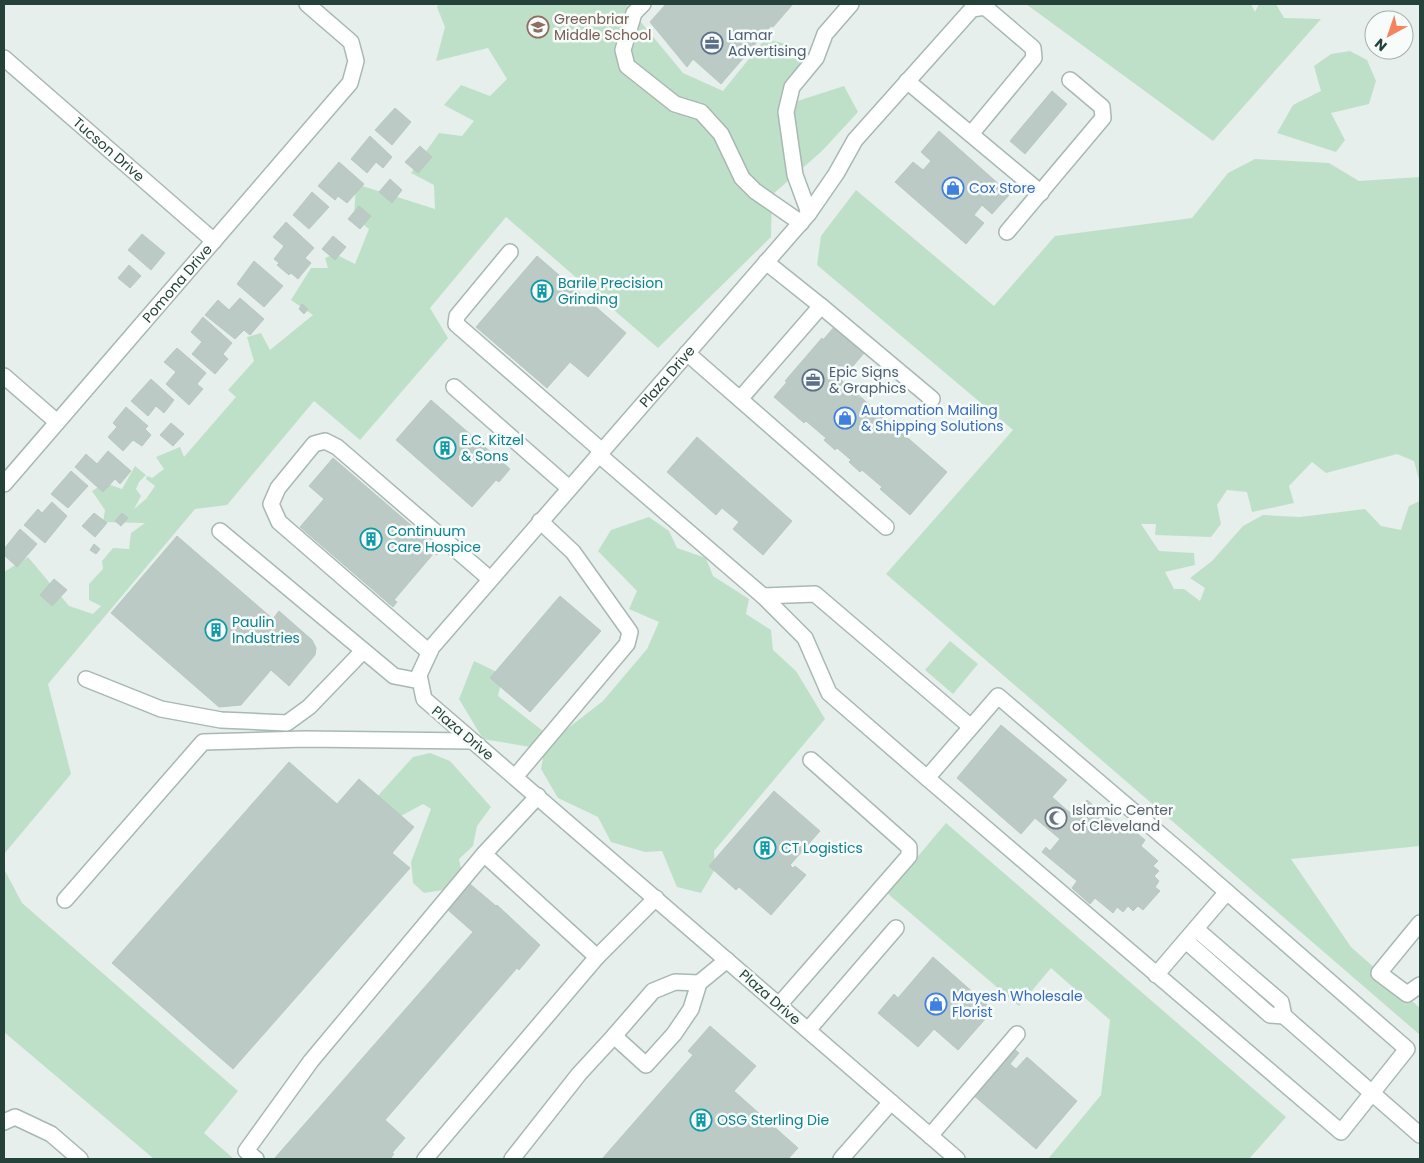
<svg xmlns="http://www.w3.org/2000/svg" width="1424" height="1163" viewBox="0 0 1424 1163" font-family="Poppins,sans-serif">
	<rect width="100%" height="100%" fill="#e6efeb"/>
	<!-- green -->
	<path fill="#bfe0c8" d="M439 4H626L683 73 723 91 765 39 808 49 785 105 844 86 858 112 822 151 772 195 771 237 658 348 506 217 430 308 448 338 360 440 314 401 227 505 195 509 48 684 71 774 4 854V572L28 557 69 606 93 614 101 606 89 600V584L103 569 102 561 113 548 129 549 131 533 145 523 103 522 105 510 92 491 105 483 122 489 135 466 146 475 139 482 136 489 141 496 134 509 146 499 155 486 146 479 147 476 152 478 164 469 156 457 180 447 184 457 236 397 228 390 254 361 247 337 261 333 270 350 313 315 291 300 311 268H328L325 258 335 254 355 264 369 229 354 217 356 184 435 209 434 185 411 173 439 133 462 136 474 121 444 105 461 85 490 96 507 79 488 48 436 61 445 27 437 7Z
		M1026 4H1251L1255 12 1259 4H1276L1284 18 1321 19 1213 141Z
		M1350 51 1367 60 1376 81 1369 104 1331 113 1345 140 1336 152 1277 133 1293 105 1321 91 1314 66 1331 54Z
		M1255 159 1329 163 1359 181 1420 177V483L1414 461 1397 454 1326 473 1312 462 1289 486 1294 503 1252 512 1247 492 1227 490 1217 505 1221 524 1211 537 1155 535 1156 524H1141L1159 551 1194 553 1195 565 1165 572 1174 589H1184L1200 601 1205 588 1190 578 1212 561 1243 526 1263 515 1300 517 1365 509 1381 526 1401 530 1409 506 1420 501V846L1291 859 1351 947 1420 1008V1035L886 574 1013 430 817 265 821 236 856 190 994 306 1055 236 1192 218 1228 173Z
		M649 517 669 531 677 548 706 558 713 576 749 599 746 614 771 630 773 650 796 671 825 719 714 851 715 869 701 893 677 887 662 851 645 852 611 842 598 817 558 798 541 769 545 746 603 701 647 649 659 622 629 609 637 591 598 551 611 530Z
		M950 641 978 664 953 694 925 670Z
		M474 661 503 675 498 696 543 731 530 747 483 739 459 699Z
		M430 753 450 761 491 807 477 826 473 846 459 859 461 869 449 889 424 893 413 883 411 862 431 809 423 804 397 818 375 799 413 757Z
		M946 823 1286 1117 1249 1159H1048L1101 1095 1110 1020 1051 968 1019 1006 887 893Z
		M4 869 22 903 238 1091 204 1133 234 1159H154L4 1032Z"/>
	<!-- building -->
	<path fill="#bbcac4" stroke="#b8c9c2" d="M666 4H793L773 27 771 26 721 84 693 59 687 67 650 22Z
		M1052 91 1067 104 1025 154 1010 141Z
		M395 108 411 122 392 145 375 130Z
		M939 131 1010 194 992 214 982 205 974 215 984 223 966 244 895 182 913 162 923 170 931 161 921 152Z
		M370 136 392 157 383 168 376 162 367 173 351 159Z
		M420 146 432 157 418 173 405 162Z
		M339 162 364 184 347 203 338 196 335 200 318 186Z
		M390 179 402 190 392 203 379 192Z
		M312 192 329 207 309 229 293 215Z
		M359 206 371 216 360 229 348 219Z
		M286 222 314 248 305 258 311 263 298 279 291 273 289 275 277 265 279 263 274 259 284 246 273 237Z
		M142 234 165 253 151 270 128 250Z
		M333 236 346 247 335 260 322 249Z
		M537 256 626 333 588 377 570 362 547 388 476 327Z
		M254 261 283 286 264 307 237 284Z
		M129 265 141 276 130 288 118 278Z
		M240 298 264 319 250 335 244 330 235 339 205 315 218 300 229 310Z
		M302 304 308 309 304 314 299 309Z
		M203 317 232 343 223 354 228 359 215 374 192 354 202 342 191 332Z
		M835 326 865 352 841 380 947 472 910 515 880 489 882 487 862 470 860 472 849 462 851 460 837 448 835 450 824 440 826 438 806 421 804 423 774 397 787 382 785 381 822 338 823 340Z
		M177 348 206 373 197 384 203 389 189 405 166 384 176 372 164 362Z
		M151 379 174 400 164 413 156 406 148 416 131 401Z
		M431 400 510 469 499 482 496 480 472 507 396 440Z
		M126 407 148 426 145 429 151 435 142 446 133 440 123 451 108 437 117 427 113 423Z
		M171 423 184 434 173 446 160 435Z
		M697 437 792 521 763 555 733 529 739 522 722 508 716 515 667 472Z
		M108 451 131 471 120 484 115 479 103 492 75 467 86 454 97 464Z
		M333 458 441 551 437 555 434 553 394 600 397 602 393 607 300 527 324 499 309 486Z
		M71 471 88 486 68 508 51 494Z
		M52 502 67 516 45 543 24 525 38 509 42 513Z
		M94 513 107 523 95 537 82 526Z
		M122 513 128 518 121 526 115 521Z
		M20 529 37 544 17 567 4 555V549Z
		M177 536 273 619 279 611 312 640 316 648 315 655 289 686 271 670 241 705 219 707 111 613Z
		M94 544 100 549 96 554 90 550Z
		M54 579 67 590 52 606 40 595Z
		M560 596 601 631 530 712 490 678Z
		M1001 725 1067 780 1052 797 1077 819 1087 808 1084 804 1087 800 1121 829 1126 824 1145 840 1141 846 1158 861 1153 866 1159 871 1154 876 1159 881 1155 887 1160 891 1143 910 1138 906 1133 911 1128 906 1123 912 1117 907 1113 913 1095 898 1090 904 1072 888 1077 881 1042 852 1046 847 1050 851 1060 839 1035 818 1021 834 957 778Z
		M289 762 337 804 359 779 414 827 392 853 410 868 233 1069 112 963Z
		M774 791 820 831 790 865 793 868 795 866 806 875 771 915 739 887 736 890 709 866Z
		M470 884 496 906 497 905 540 945 519 970 517 968 385 1120 405 1138 392 1153 394 1154 390 1159H274L473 932 448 910Z
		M933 957 993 1010 958 1050 934 1029 918 1047 878 1013 894 994 898 998Z
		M710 1026 756 1066 734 1091 798 1148 788 1159H602L693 1055 688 1051Z
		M1013 1048 1019 1053 1010 1064 1016 1069 1027 1057 1077 1101 1036 1149 972 1094Z"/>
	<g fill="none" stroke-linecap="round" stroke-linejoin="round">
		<!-- minor casing -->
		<g stroke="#a8b8b2" stroke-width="18">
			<g id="minor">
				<path d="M643 4 634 13 623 50 627 66 675 104 701 112 721 134 742 178 755 191 801 223"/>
				<path id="s1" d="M4 58 214 241"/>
				<path d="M907 81 1041 193"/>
				<path d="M809 213 795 175 786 112 792 87 816 58 825 34 851 4"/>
				<path d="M1007 232 1103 118 1102 107 1070 80"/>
				<path d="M510 252 457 316 456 324 602 451"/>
				<path d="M766 262 821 306"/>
				<path d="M687 353 886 527"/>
				<path d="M4 376 57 422"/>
				<path d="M454 387 569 488"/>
				<path d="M740 399 821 306 932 399"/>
				<path d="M598 454 763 596 805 638 829 693 927 778"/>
				<path id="s2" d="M4 484 350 83 356 61 351 42 307 4"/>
				<path d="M220 531 394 676 420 681"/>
				<path d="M763 596 815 594 971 727"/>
				<path d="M429 652 279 522 271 504 278 488 314 444 325 441 337 447 490 579"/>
				<path d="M86 679 161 709 221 720 287 723 309 707 363 651"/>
				<path d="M998 696 1188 858 1407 1049 1341 1132 927 778Z"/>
				<path d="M515 777 627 644 630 632 573 552 540 521"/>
				<path d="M538 796 484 854 597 957 656 898"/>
				<path d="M65 900 203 742 304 739 472 741"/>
				<path d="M1420 923 1379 973 1407 994 1420 985"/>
				<path d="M1196 929 1281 1002 1284 1016 1420 1135"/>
				<path d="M1186 941 1270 1015 1284 1016"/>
				<path d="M1156 975 1227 892"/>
				<path d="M779 1005 909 856V847L811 760"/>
				<path d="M808 1030 896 928"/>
				<path d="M614 1036 653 991 675 982 699 983"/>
				<path d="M4 1122 15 1117 51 1134 80 1159"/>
				<path d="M930 1136 1017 1034"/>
				<path d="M256 1159 246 1151 311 1061 484 854"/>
				<path d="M425 1159 597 957"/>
				<path d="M512 1159 579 1074 614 1036 646 1065 674 1034 691 1009 699 983 727 960"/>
				<path d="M841 1159 891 1102"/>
				<path id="s3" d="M957 1159 424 699 419 675 432 647 809 213 836 174 855 140 972 9 985 7 1033 48 1034 58 971 134"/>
			</g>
		</g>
		<!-- minor -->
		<use href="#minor" stroke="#fff" stroke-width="15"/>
	</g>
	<!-- icons -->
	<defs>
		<g id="school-ring" transform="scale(1.125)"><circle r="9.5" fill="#f7fbf9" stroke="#8d6e63" stroke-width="1.5"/><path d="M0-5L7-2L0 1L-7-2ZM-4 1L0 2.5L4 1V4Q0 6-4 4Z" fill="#8d6e63"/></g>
		<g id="office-ring" transform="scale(1.125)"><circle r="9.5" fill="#f7fbf9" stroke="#5c6f8a" stroke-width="1.5"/><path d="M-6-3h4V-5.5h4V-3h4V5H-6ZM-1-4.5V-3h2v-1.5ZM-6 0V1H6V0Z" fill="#5c6f8a"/></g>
		<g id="shop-ring" transform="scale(1.125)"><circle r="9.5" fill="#f7fbf9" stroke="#3f7fe0" stroke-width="1.5"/><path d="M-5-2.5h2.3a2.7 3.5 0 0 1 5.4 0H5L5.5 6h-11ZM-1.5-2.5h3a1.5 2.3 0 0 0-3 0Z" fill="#3f7fe0"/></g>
		<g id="building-ring" transform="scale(1.125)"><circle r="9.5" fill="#f7fbf9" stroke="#0f9aa8" stroke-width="1.5"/><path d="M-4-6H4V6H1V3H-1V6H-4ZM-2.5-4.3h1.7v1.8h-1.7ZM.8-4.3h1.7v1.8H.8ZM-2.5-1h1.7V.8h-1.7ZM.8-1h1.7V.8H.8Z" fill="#0f9aa8"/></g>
		<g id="mosque-ring" transform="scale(1.125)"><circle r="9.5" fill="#f7fbf9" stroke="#6b7280" stroke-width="1.5"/><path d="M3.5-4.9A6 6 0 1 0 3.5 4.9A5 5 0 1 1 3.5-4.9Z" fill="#6b7280"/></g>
	</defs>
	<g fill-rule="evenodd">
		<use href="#school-ring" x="538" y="27"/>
		<use href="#office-ring" x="712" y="43"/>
		<use href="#shop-ring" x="953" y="188"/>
		<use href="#building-ring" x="542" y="291"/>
		<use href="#office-ring" x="813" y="380"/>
		<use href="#shop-ring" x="845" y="418"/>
		<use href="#building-ring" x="445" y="448"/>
		<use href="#building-ring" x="371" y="539"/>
		<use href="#building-ring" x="216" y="630"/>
		<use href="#mosque-ring" x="1056" y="818"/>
		<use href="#building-ring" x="765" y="848"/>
		<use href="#shop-ring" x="936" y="1004"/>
		<use href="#building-ring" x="701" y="1120"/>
	</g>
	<g text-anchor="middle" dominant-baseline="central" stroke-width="5" stroke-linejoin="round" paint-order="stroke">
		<!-- education labels -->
		<g font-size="14" fill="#785e54" stroke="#f7fbf9" text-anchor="start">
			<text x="554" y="19">Greenbriar<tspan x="554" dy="16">Middle School</tspan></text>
		</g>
		<!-- service labels -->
		<g font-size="14" fill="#4e5e75" stroke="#f7fbf9" text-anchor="start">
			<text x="728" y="35">Lamar<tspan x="728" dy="16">Advertising</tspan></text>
			<text x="829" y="372">Epic Signs<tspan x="829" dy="16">&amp; Graphics</tspan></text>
		</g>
		<!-- street labels -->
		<g font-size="14" fill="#24423a" stroke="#f7fbf9">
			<text stroke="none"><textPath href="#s1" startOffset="139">Tucson Drive</textPath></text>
			<text stroke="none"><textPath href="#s2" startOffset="265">Pomona Drive</textPath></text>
			<text stroke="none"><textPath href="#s3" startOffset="1118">Plaza Drive</textPath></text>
			<text transform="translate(463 733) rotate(40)">Plaza Drive</text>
			<text transform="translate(770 997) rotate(41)">Plaza Drive</text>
		</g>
		<!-- shop labels -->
		<g font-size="14" fill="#366cbe" stroke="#f7fbf9" text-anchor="start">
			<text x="969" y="188">Cox Store</text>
			<text x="861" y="410">Automation Mailing<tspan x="861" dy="16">&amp; Shipping Solutions</tspan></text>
			<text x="952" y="996">Mayesh Wholesale<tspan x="952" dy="16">Florist</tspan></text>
		</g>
		<!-- culture labels -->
		<g font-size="14" fill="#0d838f" stroke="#f7fbf9" text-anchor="start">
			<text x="558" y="283">Barile Precision<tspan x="558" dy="16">Grinding</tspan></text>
			<text x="461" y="440">E.C. Kitzel<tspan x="461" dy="16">&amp; Sons</tspan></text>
			<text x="387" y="531">Continuum<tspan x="387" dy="16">Care Hospice</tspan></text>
			<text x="232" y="622">Paulin<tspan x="232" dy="16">Industries</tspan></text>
			<text x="781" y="848">CT Logistics</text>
			<text x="717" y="1120">OSG Sterling Die</text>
		</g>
		<!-- worship labels -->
		<g font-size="14" fill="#5b616d" stroke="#f7fbf9" text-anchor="start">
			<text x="1072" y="810">Islamic Center<tspan x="1072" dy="16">of Cleveland</tspan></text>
		</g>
	</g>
	<!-- border -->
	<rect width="1424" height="1163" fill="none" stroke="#24423a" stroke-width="10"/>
	<!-- north arrow -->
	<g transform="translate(1389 35) rotate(220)"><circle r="24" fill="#f7fbf9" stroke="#a3b1ad"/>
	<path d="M0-4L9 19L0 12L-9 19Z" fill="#f4845f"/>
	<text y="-8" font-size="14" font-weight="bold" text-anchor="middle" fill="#24423a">N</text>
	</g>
</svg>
